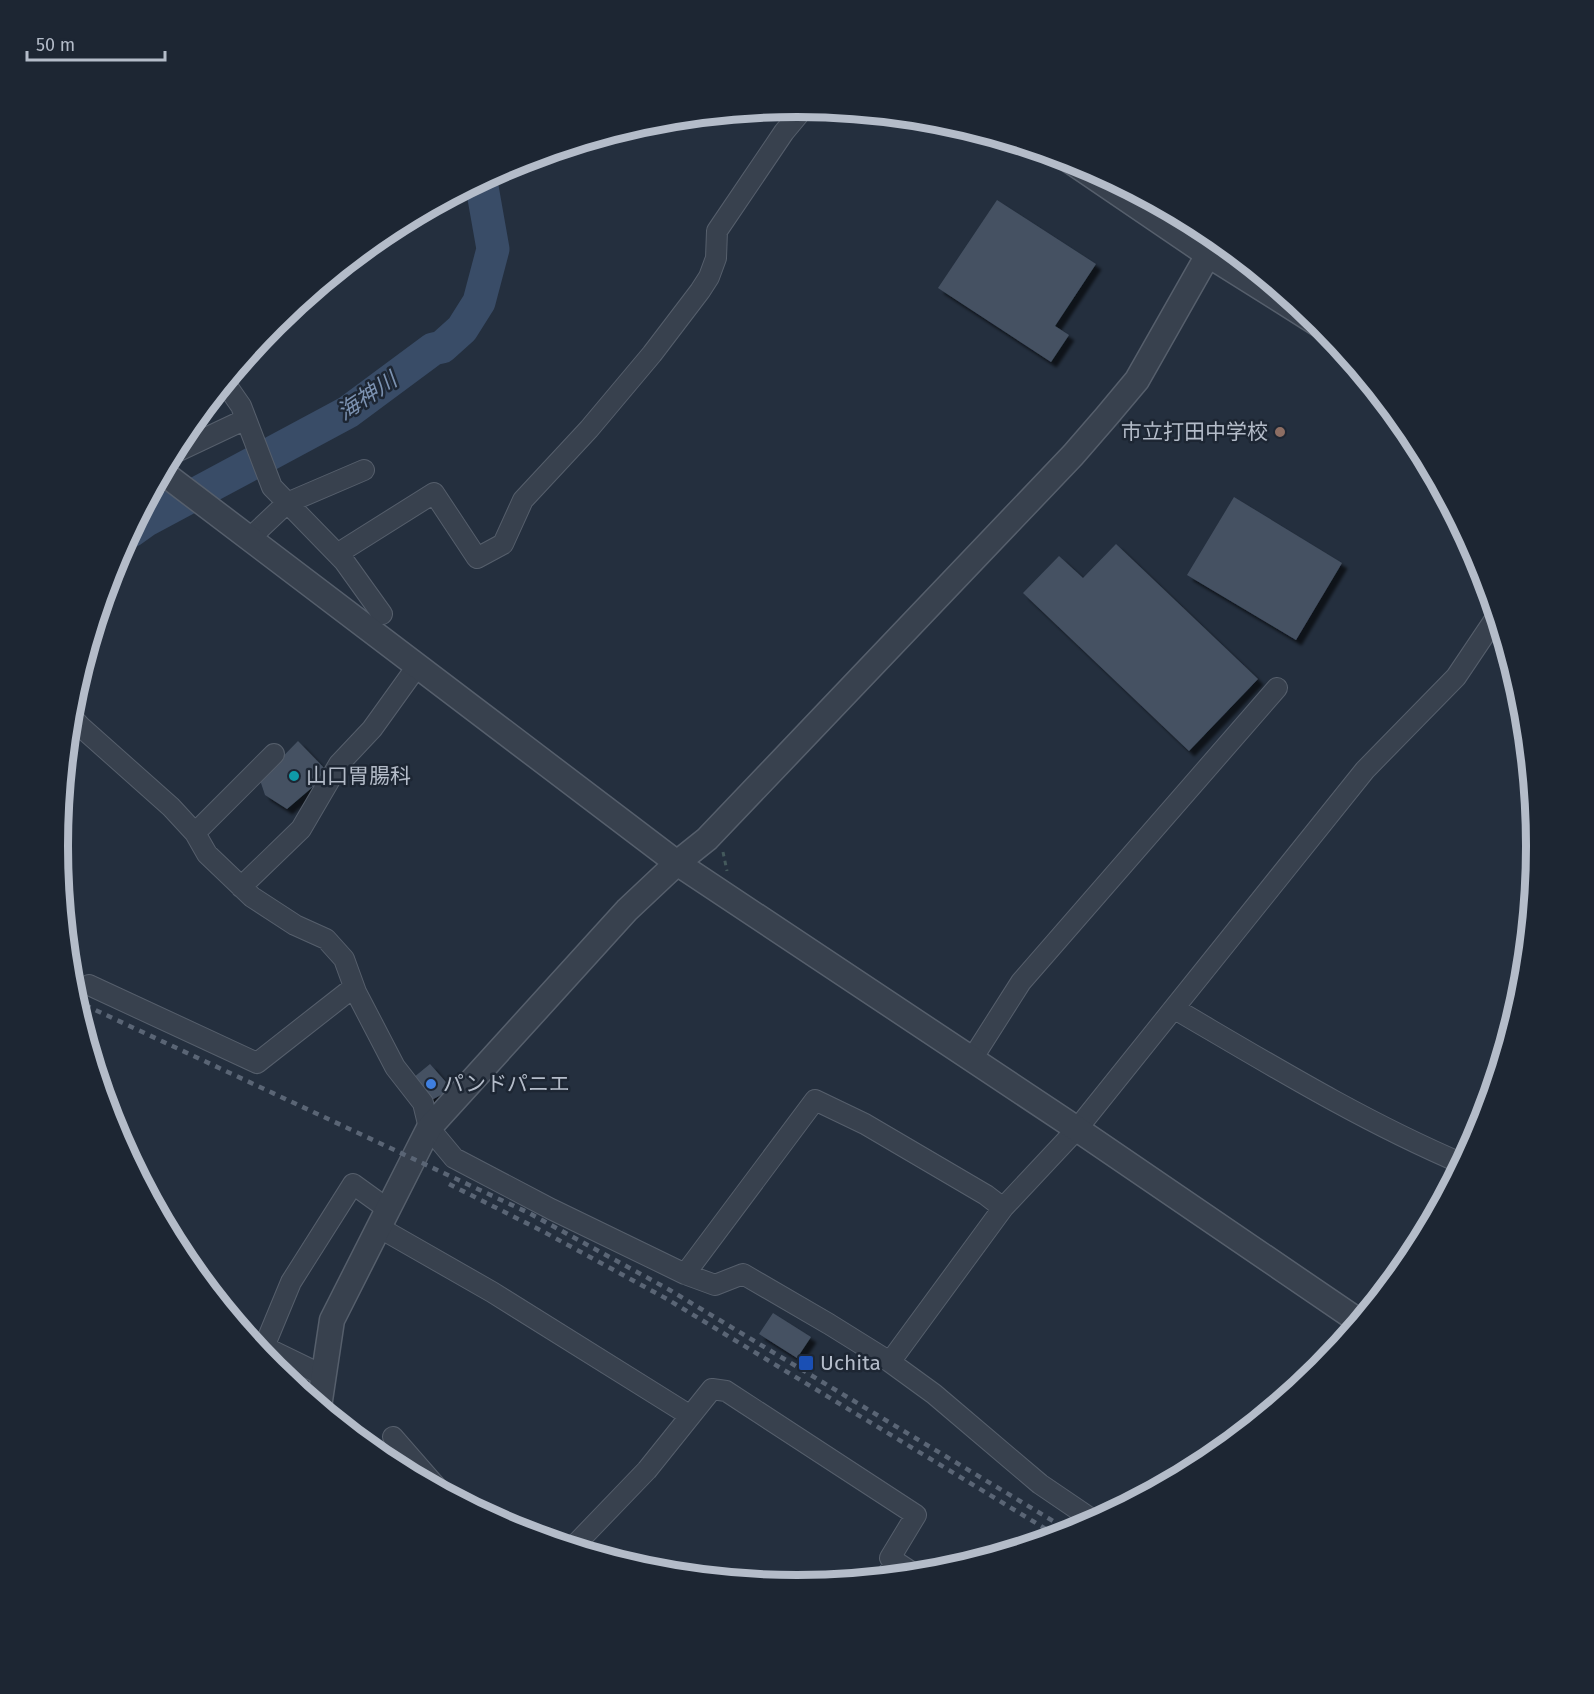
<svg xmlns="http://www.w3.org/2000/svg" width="1594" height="1694" viewBox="0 0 1594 1694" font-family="'Fira Sans','Noto Sans JP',sans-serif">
	<defs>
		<filter id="shadow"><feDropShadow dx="5.5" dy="5.5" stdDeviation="1.5" flood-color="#0009"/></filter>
	</defs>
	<rect width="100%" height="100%" fill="#242f3e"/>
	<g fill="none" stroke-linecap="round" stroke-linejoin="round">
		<!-- river -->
		<path stroke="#394c67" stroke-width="33" d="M131 531 145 521 348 412 433 349 442 347 462 329 479 302 493 249 481 181"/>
	</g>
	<!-- building -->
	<path fill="#455162" filter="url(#shadow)" d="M997 200 1096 264 1055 326 1069 335 1051 362 938 288Z
		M1234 497 1342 563 1296 640 1187 575Z
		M1116 544 1258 679 1189 751 1023 593 1059 556 1083 578Z
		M298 741 329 773 287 809 265 795 260 780Z
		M430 1064 452 1089 426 1103 413 1078Z
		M773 1313 811 1337 797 1358 759 1334Z"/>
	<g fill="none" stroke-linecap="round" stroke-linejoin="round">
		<!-- minor casing -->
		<g stroke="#565f6c" stroke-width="22">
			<path id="minor" d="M225 383 241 406 246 419
				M172 454 246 419 272 487 344 561 382 614
				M250 538 287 503 364 470
				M337 554 434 493 477 558 503 544 523 500 589 429 652 354 700 291 709 277 716 258 717 231 784 132 804 108
				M70 715 80 726 171 807 195 833 207 854 252 897 295 925 326 939 344 959 356 992 395 1067 423 1103 429 1128 454 1158 551 1209 685 1274 715 1285 743 1274 829 1324 890 1362 934 1394 1040 1484 1096 1522
				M195 833 274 754
				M241 887 301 829 339 764 372 729 418 665
				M89 985 257 1063 354 987
				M1175 1009C1269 1064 1362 1121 1463 1164
				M972 1059 1021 982 1277 688
				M380 1228 492 1292 689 1415
				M685 1274 815 1100 865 1124 986 1195 1003 1208
				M248 1339 324 1376
				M263 1357 264 1347 291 1282 353 1184 389 1210
				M890 1362 1003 1208 1077 1129 1365 770 1456 677 1497 616
				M393 1437 441 1492 446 1495
				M572 1548 647 1470 712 1389 726 1391 916 1515 890 1558 916 1575
				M885 1578 896 1561"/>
		</g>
		<!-- tertiary casing -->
		<g stroke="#565f6c" stroke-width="27">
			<path id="tertiary" d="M1069 160 1207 254 1323 327
				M162 472 677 863 1077 1129 1360 1322
				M319 1407 332 1320 429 1128 627 910 677 863 707 839 1073 455 1106 417 1137 380 1217 239"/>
		</g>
		<!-- path -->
		<path stroke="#44595c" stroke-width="3" stroke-dasharray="4.5 4.5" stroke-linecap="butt" d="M723 852 727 871"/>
		<!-- minor -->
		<use href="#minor" stroke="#38414e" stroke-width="20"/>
		<!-- tertiary -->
		<use href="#tertiary" stroke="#38414e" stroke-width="24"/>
		<!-- rail -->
		<path stroke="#5a6575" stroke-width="4.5" stroke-dasharray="6 6" stroke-linecap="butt" d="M74 1000 529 1213 668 1289 1073 1533
			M449 1184 544 1232 667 1299 1059 1537"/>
	</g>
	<!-- markers -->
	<circle fill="#8d6e63" stroke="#1d2633" stroke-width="2" cx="1280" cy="432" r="6"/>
	<circle fill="#0f9aa8" stroke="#1d2633" stroke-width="2" cx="294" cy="776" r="6"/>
	<circle fill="#3f7fe0" stroke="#1d2633" stroke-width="2" cx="431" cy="1084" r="6"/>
	<rect fill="#1a4fb4" stroke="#1d2633" stroke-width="2" x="798" y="1355" width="16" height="16" rx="3"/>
	<g text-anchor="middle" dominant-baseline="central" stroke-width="5" stroke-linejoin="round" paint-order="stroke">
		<!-- poi labels -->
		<g font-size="21" fill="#b4bcc9" stroke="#1d2633" text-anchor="start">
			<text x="1268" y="432" text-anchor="end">市立打田中学校</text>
			<text x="306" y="776">山口胃腸科</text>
			<text x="443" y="1084">パンドパニエ</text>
			<text x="820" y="1363">Uchita</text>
		</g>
		<!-- water labels -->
		<g font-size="22" font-style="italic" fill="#7c92b1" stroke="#1d2633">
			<text transform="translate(367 396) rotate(-34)">海神川</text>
		</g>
	</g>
	<!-- crop -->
	<path d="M0 0H1594V1694H0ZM68 846a729 729 0 1 1 1458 0a729 729 0 1 1-1458 0Z" fill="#1d2633" fill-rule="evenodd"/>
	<path fill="none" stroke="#b4bcc9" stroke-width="8" d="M68 846a729 729 0 1 1 1458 0a729 729 0 1 1-1458 0Z"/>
	<!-- scale -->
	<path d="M27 51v9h138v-9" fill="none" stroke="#b4bcc9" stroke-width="3"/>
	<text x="36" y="51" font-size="18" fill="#b4bcc9" stroke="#1d2633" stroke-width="4.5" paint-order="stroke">50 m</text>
</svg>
